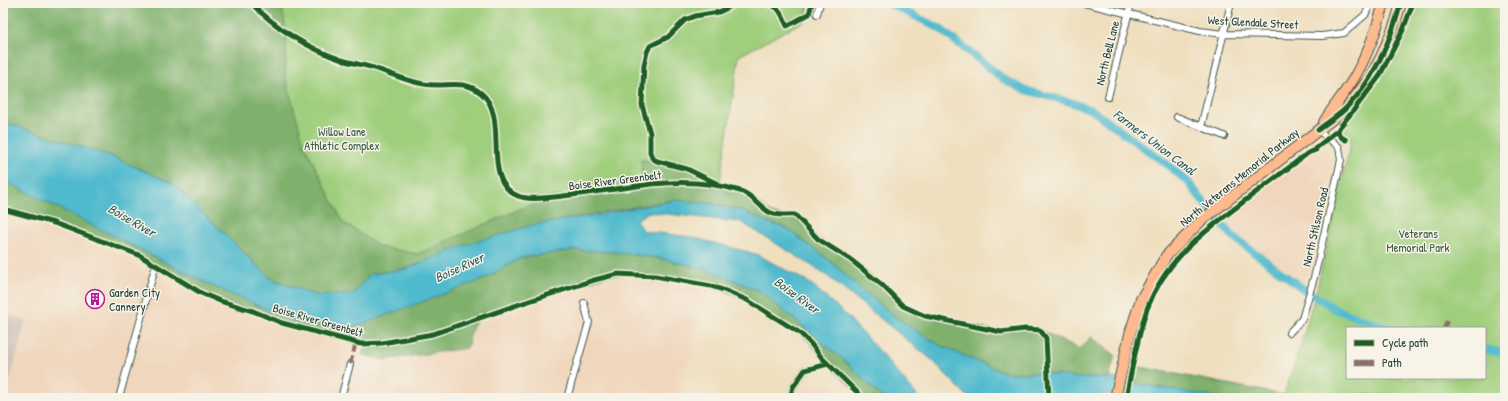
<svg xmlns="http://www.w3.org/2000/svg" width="1508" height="401" viewBox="0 0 1508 401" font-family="'Patrick Hand',sans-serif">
	<rect width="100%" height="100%" fill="#f7f3e8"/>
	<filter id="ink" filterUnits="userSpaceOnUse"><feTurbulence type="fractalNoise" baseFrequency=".025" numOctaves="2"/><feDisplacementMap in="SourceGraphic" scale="8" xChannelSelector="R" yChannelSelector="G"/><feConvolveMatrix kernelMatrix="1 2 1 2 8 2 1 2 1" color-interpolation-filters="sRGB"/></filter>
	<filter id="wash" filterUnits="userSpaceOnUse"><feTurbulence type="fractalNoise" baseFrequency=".012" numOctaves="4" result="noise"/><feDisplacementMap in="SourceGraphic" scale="16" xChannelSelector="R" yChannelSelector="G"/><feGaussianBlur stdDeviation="0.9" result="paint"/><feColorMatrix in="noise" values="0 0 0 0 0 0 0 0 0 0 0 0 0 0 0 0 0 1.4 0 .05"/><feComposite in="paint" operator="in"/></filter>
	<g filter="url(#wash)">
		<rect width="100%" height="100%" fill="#efdfbf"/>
		<!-- built -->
		<path fill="#f0d6bc" d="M1325 150 1330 154 1333 161 1305 284 1222 222 1309 153 1318 151Z
			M3 223 51 229 125 256 143 273 287 327 358 349 357 354 384 360 473 326 554 297 609 280 620 278 667 281 709 290 678 398H5L26 320 3 314Z
			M820 383 831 384 844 398H799L803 389 812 387Z"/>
		<!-- industrial -->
		<path fill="#cec2b9" d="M3 314 26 320 5 398H3Z"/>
		<!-- green -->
		<path fill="#9fce7c" stroke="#5f8658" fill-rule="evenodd" d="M3 3H810L804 21 739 56 719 189 544 199 397 263Z
			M1414 3H1505V398H1221L1133 383 1134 366 1284 395 1301 344 1316 293 1351 142 1339 131 1369 91 1391 55ZM1347 328H1485V378H1347Z"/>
		<!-- forest -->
		<path fill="#7fb16c" stroke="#4f7750" d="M3 3H281L287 33 285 76 304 144 343 222 380 247 418 254 547 197 588 194 643 186 641 160 657 161 687 169 721 187 742 191 770 212 783 216 795 215 818 239 851 260 882 285 903 306 925 316 1001 332 1025 329 1040 330 1080 349 1091 337 1115 355 1109 378H1081L1039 373H1005L939 345 900 320 861 289 829 260 786 228 769 223 743 211 714 204 675 200 571 218 406 269 370 274 353 294 317 296 270 278 172 183 108 155 3 122Z
			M3 180 210 285 300 324 484 279 521 258 574 250 614 252 659 258 709 270 761 292 847 363 883 398H863L822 358 811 344 800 333 747 300 726 291 711 286 668 278 627 274 607 276 481 317 473 326 467 348 384 360 362 355 365 344 356 343 282 323 253 311 220 301 201 293 139 255 54 223 3 209Z
			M1134 366 1283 395 1367 394 1406 398H1201L1134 390Z"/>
		<!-- water -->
		<path fill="#50bacd" stroke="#387c80" d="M3 122 108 155 172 183 270 278 317 296 353 294 370 274 406 269 462 246 532 225 603 214 675 200 714 204 743 211 769 223 786 228 829 260 861 289 900 320 939 345 1005 373H1039L1081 378H1113L1133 383 1221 398H1134L1129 394 1060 397 1027 394 1006 398H969L931 359 822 272 741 222 649 212 636 220 644 231 691 237 756 254 810 283 846 315 887 360 919 398H883L847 363 761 292 709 270 659 258 614 252 574 250 521 258 484 279 357 326 300 324 210 285 3 180Z"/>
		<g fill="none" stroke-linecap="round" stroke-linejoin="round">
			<!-- canal -->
			<path stroke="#50bacd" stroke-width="8" d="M888 3 939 28 1005 80 1025 90 1070 102 1092 110 1165 163 1188 182 1221 224 1236 239 1305 290 1335 309 1388 328
				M1485 349 1505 354"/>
		</g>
	</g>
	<g filter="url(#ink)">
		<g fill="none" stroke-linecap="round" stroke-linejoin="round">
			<!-- minor casing -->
			<g stroke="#3e5549" stroke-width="8">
				<path id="minor" d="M1084 3 1200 31 1224 34 1322 36 1344 33 1365 15 1371 3
					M817 14 820 3
					M1108 97 1131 3
					M1177 117 1224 136
					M1201 127 1231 3
					M1289 333 1302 319 1315 274 1341 160 1339 147 1318 130
					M119 398 154 271
					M341 398 350 364
					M567 398 589 322 584 303
					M790 398 793 387 805 370"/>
			</g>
			<!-- primary casing -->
			<g stroke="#3e5549" stroke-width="12">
				<path id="primary" d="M1324 122C1333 107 1345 93 1354 78 1368 54 1377 29 1384 3
					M1115 398 1131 330 1141 299 1166 256 1202 220 1347 108 1370 77 1381 57 1396 21 1401 3"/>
			</g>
			<!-- minor -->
			<use href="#minor" stroke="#fff" stroke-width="6"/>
			<!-- primary -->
			<use href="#primary" stroke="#fcba8e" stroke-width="10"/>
			<!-- quiet -->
			<path stroke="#8d6e63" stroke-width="4" stroke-dasharray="8 4" stroke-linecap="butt" d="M1444 328 1447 321
				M350 364 356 343"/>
			<!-- cycleway casing -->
			<g stroke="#f7f3e8" stroke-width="8">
				<path id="cycleway" d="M251 3C277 29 307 48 342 60 352 63 363 65 374 68 389 73 409 82 424 84 446 88 462 78 481 93 511 117 479 180 518 196 528 200 542 198 554 197 587 194 619 188 652 184 681 181 712 182 740 191 751 194 759 206 769 212 778 217 786 214 795 215L818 239 851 260 882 285 903 306 925 316 1001 332 1025 329 1040 330 1046 338 1049 398
					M765 3C780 6 781 13 787 26L809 14 812 3
					M1318 130C1327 122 1339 116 1347 107 1374 80 1391 39 1401 3
					M1346 140 1341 137 1338 133 1339 128 1353 111 1379 77 1403 30 1413 3
					M716 183 687 169 657 161 652 158 650 152V133L642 105 644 65 647 52 650 46 668 37 685 20 695 16 719 12 736 4 744 3
					M3 209 54 223 139 255 201 293 220 301 253 311 282 323 361 344 382 343 433 334 523 303 594 280 618 274 655 276 711 286 726 291 747 300 800 333 811 344 822 358 863 398
					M790 398 793 387 805 370 828 364
					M1126 398C1132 369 1137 338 1147 309 1165 261 1199 236 1238 206 1261 188 1285 171 1308 153L1316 150V148L1338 130"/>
			</g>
			<!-- cycleway -->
			<use href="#cycleway" stroke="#1b5e20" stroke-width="5"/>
		</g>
	</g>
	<!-- icons -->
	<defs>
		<g id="building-ring" transform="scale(1)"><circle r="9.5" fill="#f7f3e8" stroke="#b5179e" stroke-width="1.5"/><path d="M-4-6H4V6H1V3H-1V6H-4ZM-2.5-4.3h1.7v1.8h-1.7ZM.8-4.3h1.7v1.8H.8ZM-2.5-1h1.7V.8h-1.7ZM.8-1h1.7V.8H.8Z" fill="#b5179e"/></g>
	</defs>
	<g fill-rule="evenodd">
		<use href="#building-ring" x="95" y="299"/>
	</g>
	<g text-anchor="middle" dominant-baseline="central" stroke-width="3" stroke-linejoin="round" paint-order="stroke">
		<!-- street labels -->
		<g font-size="12" fill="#1f3d34" stroke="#f7f3e8">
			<text transform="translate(1253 22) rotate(3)">West Glendale Street</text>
			<text transform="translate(1107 53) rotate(-76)">North Bell Lane</text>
			<text transform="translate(1239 177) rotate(-39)">North Veterans Memorial Parkway</text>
			<text transform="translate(615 180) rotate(-7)">Boise River Greenbelt</text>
			<text transform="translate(1315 227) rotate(-77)">North Stilson Road</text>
			<text transform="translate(318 320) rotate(16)">Boise River Greenbelt</text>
		</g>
		<!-- park labels -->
		<g font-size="12" fill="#395a42" stroke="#f7f3e8">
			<text x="342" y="131">Willow Lane<tspan x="342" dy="14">Athletic Complex</tspan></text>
			<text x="1418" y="233">Veterans<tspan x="1418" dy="14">Memorial Park</tspan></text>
		</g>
		<!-- poi labels -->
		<g font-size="12" fill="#1f3d34" stroke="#f7f3e8" text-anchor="start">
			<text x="109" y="292">Garden City<tspan x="109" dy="14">Cannery</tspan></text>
		</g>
		<!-- water labels -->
		<g font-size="13" font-style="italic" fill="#2b5c5a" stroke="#f7f3e8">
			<text transform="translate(1155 142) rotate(37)">Farmers Union Canal</text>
			<text transform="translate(132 220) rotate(30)">Boise River</text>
			<text transform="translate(459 267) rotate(-25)">Boise River</text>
			<text transform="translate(797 295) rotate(36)">Boise River</text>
		</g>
	</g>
	<!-- margin -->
	<rect width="1508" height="401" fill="none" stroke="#f7f3e8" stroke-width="16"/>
	<!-- legend -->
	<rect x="1346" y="327" width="140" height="52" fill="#f7f3e8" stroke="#a1aaa0"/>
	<rect x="1354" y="340" width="20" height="6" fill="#1b5e20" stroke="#a1aaa0"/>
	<text x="1382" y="347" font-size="12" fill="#1f3d34">Cycle path</text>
	<rect x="1354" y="360" width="20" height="6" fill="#8d6e63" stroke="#a1aaa0"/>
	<text x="1382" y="367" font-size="12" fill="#1f3d34">Path</text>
</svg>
